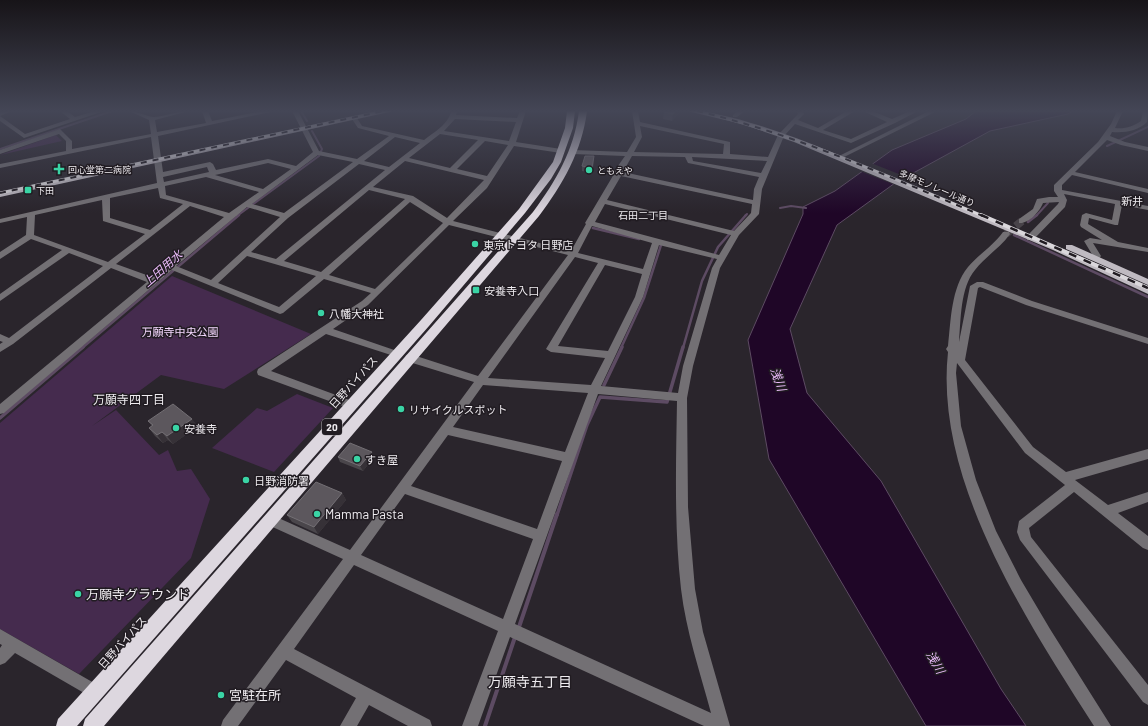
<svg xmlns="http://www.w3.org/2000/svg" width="1148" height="726" viewBox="0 0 1148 726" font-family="Barlow,'Noto Sans JP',sans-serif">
	<rect width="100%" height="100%" fill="#2a252c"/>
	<!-- green -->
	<path fill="#452b4e" d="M56 135 62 141 0 155Z
		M172 276 311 334 224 389 161 375 92 426 116 410 159 455 168 450 177 471 191 469 210 499 191 558 79 674 0 629V423Z
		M297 394 333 408 274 472 212 448 257 408 267 411Z"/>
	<!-- water -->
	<path fill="#1f0627" stroke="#5d4b63" d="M976 111H1072L1068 114 990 131 895 183 837 225 790 329 807 393 881 481 1001 689 1026 726H926L769 459 748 340 803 214V207L835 191 892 150 966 119Z"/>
	<!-- pier -->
	<path fill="#2a252c" d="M871 163 909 178 895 185 860 171Z"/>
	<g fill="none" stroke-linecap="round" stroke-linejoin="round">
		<!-- stream-far3 -->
		<path stroke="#5d4b63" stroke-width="2" d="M301 111 307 121
			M1107 146 1148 127
			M0 149 112 111
			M780 208 791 206 806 208
			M237 216 319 156 322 149 312 131
			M745 216 747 214
			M1036 216 1048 203"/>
		<!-- stream-far2 -->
		<path stroke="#5d4b63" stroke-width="2.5" d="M1028 222 1037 215
			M593 228 639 239
			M1014 235 1148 297
			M82 348 239 215
			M621 348 644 298 661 245
			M683 348 702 281 718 247 746 215"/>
		<!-- stream-far1 -->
		<path stroke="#5d4b63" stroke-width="3.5" d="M604 385 622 347
			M0 418 83 347
			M557 515 587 425 600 397 667 402 683 347"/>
		<!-- stream -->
		<path stroke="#5d4b63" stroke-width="4" d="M518 630 557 514
			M485 726 515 637"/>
		<!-- minor-tunnel -->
		<path stroke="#484349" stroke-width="8" stroke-dasharray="8 4.5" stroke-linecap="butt" d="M1006 234 1022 221"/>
		<!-- minor -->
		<path fill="#737074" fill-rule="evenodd" d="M3 111H12L0 116V112Z
			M60 111H67L75 117 95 111H104L24 138 0 121V116L25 134 70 119Z
			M129 111C138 111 147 117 154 117 166 116 177 111 189 111L155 120 157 132 206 123 202 111H208L212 121 263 111H275L158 136 163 172 210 162 213 164 216 170 268 159 296 166 313 152 292 111H298L319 151 357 159 389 136 358 128 352 119 353 118H357L362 126 424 140C433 133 449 124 451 111H457L456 115 517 118 520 111H526L516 142 561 149 564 151 561 153 514 146 487 188 453 221 571 251 586 224 585 223 614 174 613 173 625 156 573 154 570 152 573 150 627 152 636 137 632 111H638L640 122 730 142V154L768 157 778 135 798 114 797 111H803L804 114 798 120 818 128 847 111H855L823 130 851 139 887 122 863 111H872L892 119 910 111H918L895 123 851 143 795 124 784 136 762 189 759 214 739 235 720 268 693 366 687 398 688 507 695 589 703 632 730 726H704L510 637 478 726H462L498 631 354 565 294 649 430 720 432 726H408L369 705 357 726H340L356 698 286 660 238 726H221L223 720 343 559 266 524 264 520 266 516 270 514 274 516 350 550 474 382 406 361 405 358 406 355 410 354 478 376 568 255 449 225 368 305 333 329 400 352 402 354 400 356H394L326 334 271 371 355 402 356 405 355 408 351 409 258 375 257 372 258 369 362 301 371 293 324 279 283 313 280 314 172 270 4 413 0 414V404L147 282 111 268 13 344 0 352V344L3 342 0 341V334L9 338 103 266 69 253 0 301V294L62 250 31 239 0 259V252L26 235 27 217 0 223V219L157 183 151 137 0 168V164L66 151V141L59 134 0 154V150L60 129 72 141V149L151 134 149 120ZM455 119 516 122 509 141 444 131ZM640 126 724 144 723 154 634 152 642 137ZM440 134 478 140 450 168 409 158ZM395 137 420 143 389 167 364 161ZM485 141 508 145 487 176 457 169ZM318 155 353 162 284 213 252 204ZM632 156 685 157 688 163 759 177 754 189 753 200 623 172ZM692 157 767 161 761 173 693 161ZM405 161 484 180 447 218 413 196 373 187ZM268 163 291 169 263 189 215 175ZM359 164 385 170 276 259 251 252 288 218ZM207 167 209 172 164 182 163 177ZM621 176 752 204 751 213 734 231 607 200ZM206 177 259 192 229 213 166 195 165 186ZM158 188 160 198 183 204 150 230 110 218V198ZM369 190 405 199 321 272 284 261ZM102 200 103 221 145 234 108 262 34 235 35 215ZM410 202 443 223 375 289 329 275ZM605 204 731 235 719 255 595 222ZM190 206 224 217 152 277 116 264ZM247 207 280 217 211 280 176 266ZM592 226 652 243 643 269 578 253ZM659 245 717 259 712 268 683 366 678 393 601 386 643 297ZM247 256 316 276 279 307 218 283ZM575 257 598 263 546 349 551 352 605 358 591 385 488 378ZM605 265 642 274 635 297 608 351 558 346ZM483 385 588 393 565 452 453 427ZM598 394 677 401C676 464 674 527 681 589 686 631 700 672 711 713L515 624ZM448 435 562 461 537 529 411 486ZM405 494 533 539 503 619 361 555Z
			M738 111H745L737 117H733V115Z
			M929 111H937L840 159 835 158Z
			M1117 111H1123L1115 128C1125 129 1132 127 1141 121L1143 111H1148L1147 122C1138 131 1125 133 1112 132L1110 136 1125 142 1148 147V151L1121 145 1107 140 1075 172 1148 189V193L1072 175 1062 185V190L1148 206V210L1122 205 1118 225H1115L1089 218 1088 224 1118 242 1148 248V252L1093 243 1101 256 1098 260H1092L1091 258 1093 256 1084 241 1090 238 1102 240 1081 227 1080 225 1082 215 1086 213 1112 220 1115 204 1064 194 1067 200 1065 207 1033 240H1027V236L1058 204 1059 202 1043 203C1040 211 1029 224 1019 223V219L1033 209 1037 199 1049 197H1058L1054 191V185L1098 142 1111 124Z
			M1003 232H1009L1010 234C1000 248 986 256 975 270 960 288 961 320 959 342L970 286 977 282H983L1032 301 1148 338V344L1026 305 980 287 978 288 965 360 1033 447 1066 472 1148 449V459L1075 480 1108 505 1148 492V502L1118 513 1148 536V550L1143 548 1074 492 1029 528 1031 537 1148 685V705L1143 702 1020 540 1017 532 1019 521 1065 485 1025 453 957 363 956 373 961 426 976 480 996 531 1021 580 1050 629 1111 726H1094C1027 621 934 481 948 352L946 349 948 346C951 320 951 288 968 267 979 254 993 246 1003 232Z
			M0 629 101 687 104 692 101 697 96 700 91 697 15 653 5 663 0 665V648L2 645 0 644Z"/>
		<!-- major -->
		<path fill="#bfbac1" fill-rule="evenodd" d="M382 111H394L0 197V193Z
			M687 111C711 111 735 118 758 125 807 140 854 162 901 182 984 216 1067 249 1148 287V294L1053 250 794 142 742 124Z
			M1066 245H1072L1148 279V285L1066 249Z"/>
		<!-- highway -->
		<path fill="#ddd7df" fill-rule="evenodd" d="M567 111H575L573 128 561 162 551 179 525 213 429 326 77 726H56L58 719 421 320 519 209 553 162 565 128Z
			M579 111H587C582 151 563 184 539 216L104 726H83L85 719 533 212C556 181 574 150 579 111Z"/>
		<!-- rail-far1 casing -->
		<g stroke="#dad7db" stroke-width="3">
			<path id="rail-far1" d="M697 111C796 134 889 177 983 216
				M0 193 384 111"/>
		</g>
		<!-- rail casing -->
		<g stroke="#dad7db" stroke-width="4">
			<path id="rail" d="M981 215 1148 288"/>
		</g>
		<!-- rail-far1 -->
		<use href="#rail-far1" stroke="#211c22" stroke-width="2" stroke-dasharray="6" stroke-linecap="butt"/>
		<!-- rail -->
		<use href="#rail" stroke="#211c22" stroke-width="2.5" stroke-dasharray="8" stroke-linecap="butt"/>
	</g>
	<!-- wall -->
	<path fill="#4a464b" d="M665 111H679V113L672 121 663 119 664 112Z
		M594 156V161L592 173 582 171V166Z
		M148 421 198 426 173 444 168 440 163 443 155 436 149 428 152 426Z
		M338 457H374L363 471 340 462Z
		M342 493 346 500 318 534 292 522 287 515Z"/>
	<!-- shaded-wall -->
	<path fill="#363137" d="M675 111H679V113L672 121 673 114Z
		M594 156V161L592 173V168Z
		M192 419 198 426 173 444 167 436Z
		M162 432 168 440 163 443 157 435Z
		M372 452 374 457 363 471 360 466Z
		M342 493 346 500 318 534 314 527Z"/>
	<!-- building -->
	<path fill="#5c575d" stroke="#736f74" d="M665 111H675L673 114 664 112Z
		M585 156H594L592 168 582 166Z
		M173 404 192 419 167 436 162 432 157 435 149 428 153 425 148 421Z
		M350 443 372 452 360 466 338 457Z
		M316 482 342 493 314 527 287 515Z"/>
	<!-- sky -->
	<linearGradient id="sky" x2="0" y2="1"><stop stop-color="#171418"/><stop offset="0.52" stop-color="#444656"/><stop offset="1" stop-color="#444656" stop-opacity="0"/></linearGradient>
	<rect width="1148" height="213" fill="url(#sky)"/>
	<!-- markers -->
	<g fill="#3ad4a5" stroke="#211c22" stroke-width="1.5">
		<path d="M57 163h4v4h4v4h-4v4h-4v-4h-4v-4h4z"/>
		<circle cx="589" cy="170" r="4"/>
		<rect x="24" y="186" width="8" height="8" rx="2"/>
		<circle cx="475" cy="244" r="4"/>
		<rect x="472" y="286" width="8" height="8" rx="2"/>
		<circle cx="321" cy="313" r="4"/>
		<circle cx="401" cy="409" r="4"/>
		<circle cx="176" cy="428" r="4"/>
		<circle cx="357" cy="459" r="4"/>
		<circle cx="246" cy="480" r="4"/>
		<circle cx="317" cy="514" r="4"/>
		<circle cx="78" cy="594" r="4"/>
		<circle cx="221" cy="695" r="4"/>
	</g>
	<g text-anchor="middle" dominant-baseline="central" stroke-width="3" stroke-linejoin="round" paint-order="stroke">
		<!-- far-poi labels -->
		<g font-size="9" fill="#efecf0" stroke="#211c22" text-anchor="start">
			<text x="68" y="169">回心堂第二病院</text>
			<text x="597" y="170">ともえや</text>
			<text x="36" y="190">下田</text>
		</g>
		<!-- far-street labels -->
		<g font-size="9" fill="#efecf0" stroke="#211c22">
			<text transform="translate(937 188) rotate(23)">多摩モノレール通り</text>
		</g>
		<!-- far-neighbourhood labels -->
		<g font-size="10" fill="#efecf0" stroke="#211c22">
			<text x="643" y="215">石田二丁目</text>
		</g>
		<!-- shield labels -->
		<rect fill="#211c22" stroke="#b1aeb2" stroke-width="1" x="322" y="419" width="20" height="16" rx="3"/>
		<g font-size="10" font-weight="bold" fill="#efecf0">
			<text x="332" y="427">20</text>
		</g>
		<!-- far-quarter labels -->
		<g font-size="11" fill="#efecf0" stroke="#211c22">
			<text x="1132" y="200">新井</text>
		</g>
		<!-- poi labels -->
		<g font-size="11" fill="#efecf0" stroke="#211c22" text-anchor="start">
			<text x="483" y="244">東京トヨタ 日野店</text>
			<text x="484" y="290">安養寺入口</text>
			<text x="329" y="313">八幡大神社</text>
			<text x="409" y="409">リサイクルスポット</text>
			<text x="184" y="428">安養寺</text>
			<text x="365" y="459">すき屋</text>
			<text x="254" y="480">日野消防署</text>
		</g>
		<!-- park labels -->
		<g font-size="11" fill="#f4d7fe" stroke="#211c22">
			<text x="180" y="331">万願寺中央公園</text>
		</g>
		<!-- street labels -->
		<g font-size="11" fill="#efecf0" stroke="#211c22">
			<text transform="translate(353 382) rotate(-48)">日野バイパス</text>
			<text transform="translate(122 642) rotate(-48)">日野バイパス</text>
		</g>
		<!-- water labels -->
		<g font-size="12" font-style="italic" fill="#eabbfa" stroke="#211c22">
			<text transform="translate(162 268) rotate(-41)">上田用水</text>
			<text transform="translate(779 379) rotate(70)">浅川</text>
			<text transform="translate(936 662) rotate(60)">浅川</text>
		</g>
		<!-- neighbourhood labels -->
		<g font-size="12" fill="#efecf0" stroke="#211c22">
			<text x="129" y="399">万願寺四丁目</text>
		</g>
		<!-- near-poi labels -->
		<g font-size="13" fill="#efecf0" stroke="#211c22" text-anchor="start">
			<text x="325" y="514">Mamma Pasta</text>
			<text x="86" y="594">万願寺グラウンド</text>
			<text x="229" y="695">宮駐在所</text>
		</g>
		<!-- near-neighbourhood labels -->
		<g font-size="14" fill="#efecf0" stroke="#211c22">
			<text x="530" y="681">万願寺五丁目</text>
		</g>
	</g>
</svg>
